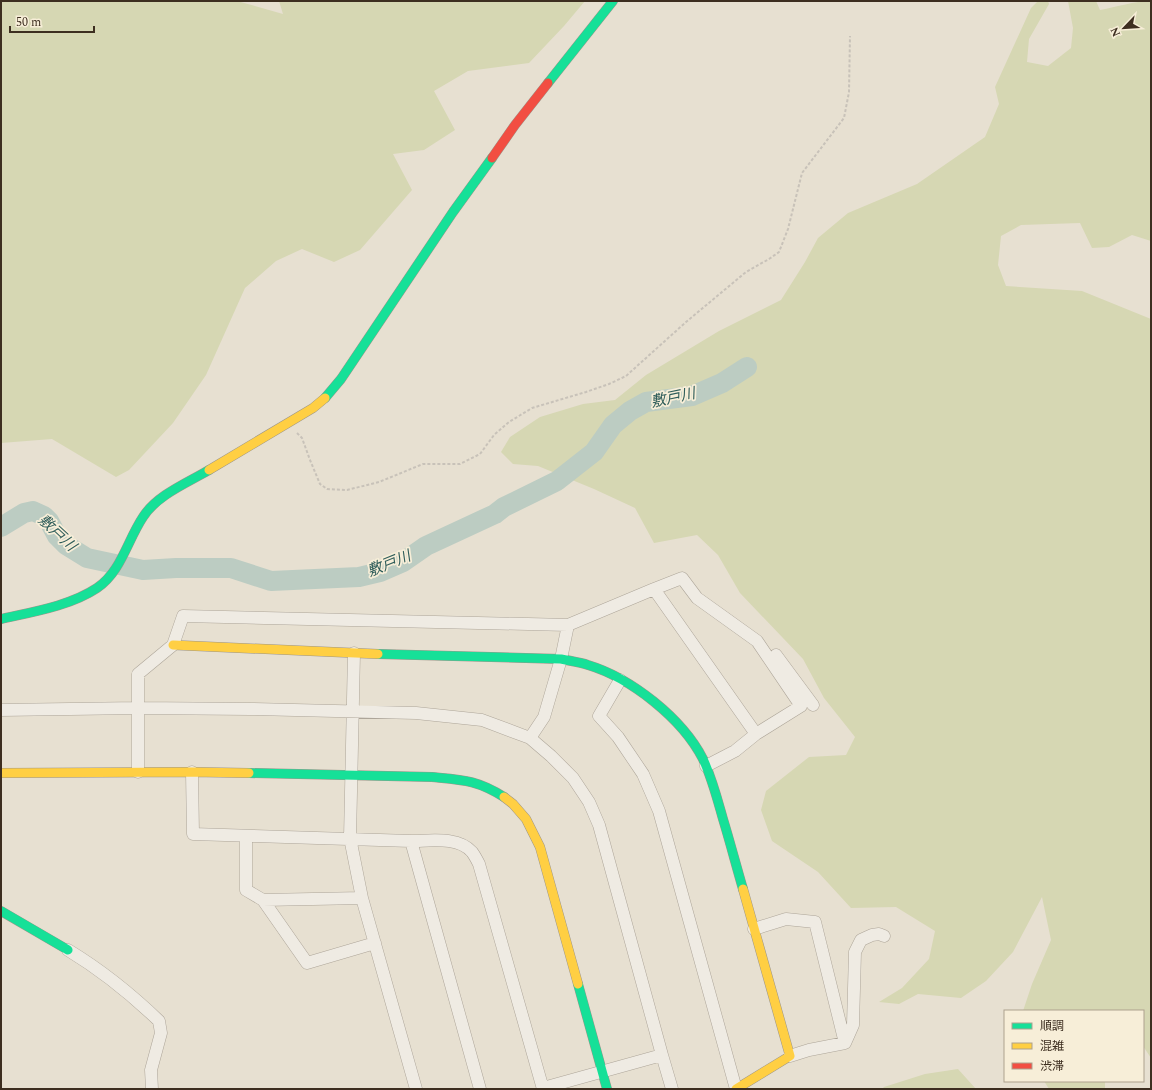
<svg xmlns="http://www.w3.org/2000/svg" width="1152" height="1090" viewBox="0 0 1152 1090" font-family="Spectral,'Noto Sans JP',serif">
	<rect width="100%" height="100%" fill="#e7e0d1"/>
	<!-- green -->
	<path fill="#d6d7b3" d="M1 1H237L283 14 279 1H585L564 26 529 63 468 71 434 91 455 130 424 150 393 154 412 190 360 250 334 262 302 249 276 261 245 288 206 375 173 423 129 470 116 477 52 439 1 443Z
		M1038 1H1048L1049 4 1029 39 1027 62 1048 66 1071 48 1073 28 1068 1H1096L1100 10C1117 7 1134 1 1151 1V241L1132 235 1109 247 1092 248 1080 223 1021 225 1001 236 998 265 1006 286 1082 291 1151 319V1058L1143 1046V1011H1023L1032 984 1051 940 1042 897 1013 952 986 981 961 998 918 994 899 1004 879 1002 902 988 929 959 935 931 896 907 851 908 818 872 772 841 761 810 766 791 809 757 846 755 855 737 824 698 803 659 740 593 718 555 697 535 654 543 635 508 594 489 538 466 513 464 501 452 510 437 540 417 583 404 615 400 646 375 719 331 781 300 805 262 818 238 848 213 917 184 985 137 999 104 995 87 1031 8Z
		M958 1069 976 1089H882L884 1087 925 1074Z
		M1044 1081H1105V1089H1049Z"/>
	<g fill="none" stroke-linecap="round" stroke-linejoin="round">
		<!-- river -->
		<path stroke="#bcccc2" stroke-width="20" d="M1 527 24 513 33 511 44 516 49 521 57 536 66 545 87 558 143 570 176 568H231L271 581 359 577 380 572 403 562 426 546 495 514 504 507 557 481 594 452 613 425 630 411 646 402 692 396 722 383 747 367"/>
		<!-- street casing -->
		<g stroke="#ada599" stroke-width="13">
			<path id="street" d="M654 589 682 578 697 598 757 641 801 706 756 734
				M354 653 350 838 362 898 416 1089
				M776 655 813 705
				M620 680 599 716 618 737 643 774 659 811 736 1089
				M1 710 138 708 251 709 416 713 482 720 530 738 551 756 573 778 589 802 599 825 662 1055
				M530 738 544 717 561 659 568 625 654 589 756 734 735 751 706 766
				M138 772V674L173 645 183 616 568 625
				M192 772 193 834 411 841 480 1089
				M246 837V890L263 900 307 963 375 943
				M411 841C430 841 458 836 472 852 475 856 477 860 479 864L543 1089
				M263 900 362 898
				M754 929 786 919 815 922 845 1043 809 1050 790 1056
				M68 950C101 970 132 995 159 1021L161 1033 151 1070 152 1089
				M845 1043 853 1025 855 952 861 940 872 935 879 934 884 936
				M543 1088 662 1055 672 1089"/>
		</g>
		<!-- fast casing -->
		<g stroke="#9c958a" stroke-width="10">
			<path id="fast" d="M548 83 613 1
				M325 398 341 379 453 212 492 158
				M1 619C32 612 70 606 97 588 121 572 127 541 143 517 157 495 187 483 209 470
				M378 654 561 659C570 661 579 662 588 665 631 678 682 718 703 759 712 778 717 798 723 819 730 842 736 865 743 889
				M249 773 432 777C463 780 477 780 504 797
				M1 911 68 950
				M578 984 607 1089"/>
		</g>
		<!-- slow casing -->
		<g stroke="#9c958a" stroke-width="10">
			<path id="slow" d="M209 470 313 408 325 398
				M173 645 378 654
				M1 773 192 772 249 773
				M504 797 513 804 526 819 540 847 578 984
				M736 1089 790 1056 743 889"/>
		</g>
		<!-- jam casing -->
		<g stroke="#9c958a" stroke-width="10">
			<path id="jam" d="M492 158 515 125 548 83"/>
		</g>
		<!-- path -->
		<path stroke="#c8c2b9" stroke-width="2" stroke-dasharray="3 2" stroke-linecap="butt" d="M297 433 302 438 310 460 320 484 327 489 347 490 379 482 423 464H460L480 454 494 435 509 422 532 408 586 392 609 384 626 376 686 322 746 272 769 259 779 252 788 229 802 173 844 118 849 92 850 36"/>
		<!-- street -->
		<use href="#street" stroke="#efebe3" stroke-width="12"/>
		<!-- fast -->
		<use href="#fast" stroke="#16e098" stroke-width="9"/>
		<!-- slow -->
		<use href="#slow" stroke="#ffcf43" stroke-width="9"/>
		<!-- jam -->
		<use href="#jam" stroke="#f24e42" stroke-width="9"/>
	</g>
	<g text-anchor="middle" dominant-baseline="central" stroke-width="3.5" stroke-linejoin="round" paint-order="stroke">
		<!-- water labels -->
		<g font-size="15" font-style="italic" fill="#2f5d5a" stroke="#f7eed8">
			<text transform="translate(673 398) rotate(-12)">敷戸川</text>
			<text transform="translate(57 533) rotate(43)">敷戸川</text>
			<text transform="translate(389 564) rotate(-22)">敷戸川</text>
		</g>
	</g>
	<!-- border -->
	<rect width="1152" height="1090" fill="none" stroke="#3d2e20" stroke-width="4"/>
	<!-- legend -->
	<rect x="1004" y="1010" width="140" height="72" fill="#f7eed8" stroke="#ada18e"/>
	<rect x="1012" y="1023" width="20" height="6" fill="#16e098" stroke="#ada18e"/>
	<text x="1040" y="1030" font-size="12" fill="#3d2e20">順調</text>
	<rect x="1012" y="1043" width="20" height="6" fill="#ffcf43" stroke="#ada18e"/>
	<text x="1040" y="1050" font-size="12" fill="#3d2e20">混雑</text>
	<rect x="1012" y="1063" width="20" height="6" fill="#f24e42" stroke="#ada18e"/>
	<text x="1040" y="1070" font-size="12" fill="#3d2e20">渋滞</text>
	<!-- north arrow -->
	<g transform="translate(1124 28) rotate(245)" stroke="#f7eed8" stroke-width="3" paint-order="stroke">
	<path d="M0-3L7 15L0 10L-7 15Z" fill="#3d2e20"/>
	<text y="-6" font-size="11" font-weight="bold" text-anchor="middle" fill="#3d2e20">N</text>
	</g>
	<!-- scale -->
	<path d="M10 26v6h84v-6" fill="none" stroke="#3d2e20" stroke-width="2"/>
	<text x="16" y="26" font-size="12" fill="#3d2e20" stroke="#f7eed8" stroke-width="3" paint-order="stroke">50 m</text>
</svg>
